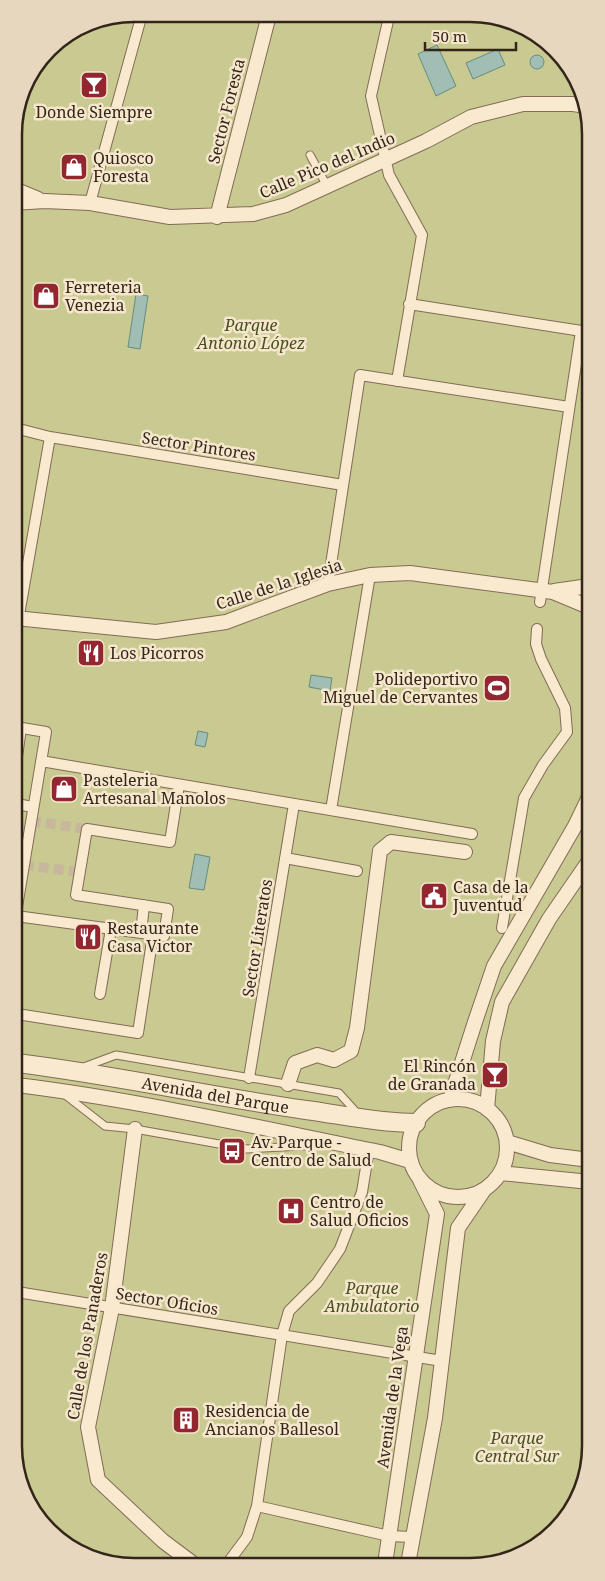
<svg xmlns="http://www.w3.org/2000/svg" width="605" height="1581" viewBox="0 0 605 1581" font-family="'Noto Serif',serif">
	<rect width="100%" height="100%" fill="#eddbbd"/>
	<!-- green -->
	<path fill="#c8ca91" d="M135 14 494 16 556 49 587 104 591 1454 582 1492 561 1526 501 1563 111 1565 49 1532 18 1477 14 126 26 81 55 44 89 23Z"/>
	<!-- water -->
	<path fill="#a0beb3" stroke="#688b80" d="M437 45 456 86 436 96 418 54Z
		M498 49 505 65 473 79 466 63Z
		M530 62a7 7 0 1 1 14 0a7 7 0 1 1-14 0Z
		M136 294 148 296 140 349 128 347Z
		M311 675 332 678 330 691 309 687Z
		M198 731 208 733 205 747 195 745Z
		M195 854 210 857 204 890 189 888Z"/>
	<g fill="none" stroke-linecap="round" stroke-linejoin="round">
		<!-- pedestrian-tunnel -->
		<path stroke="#c8b79d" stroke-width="10" stroke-dasharray="10 5" stroke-linecap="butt" d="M31 821 87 829
			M24 865 80 872"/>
		<!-- service casing -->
		<g stroke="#846b56" stroke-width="9">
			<path id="service" d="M310 155 327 186
				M81 1068 116 1055 339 1093 358 1114
				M64 1094 105 1126 135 1129 247 1149 320 1145"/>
		</g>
		<!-- pedestrian casing -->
		<g stroke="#846b56" stroke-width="12">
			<path id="pedestrian" d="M392 15 388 21 371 96 389 175 422 235 397 381
				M90 203 142 14
				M409 304 588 332
				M15 428 50 437 343 485
				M328 584 360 375 569 407
				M540 602 581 331
				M15 638 50 437
				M16 727 46 732 16 913
				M41 761 472 834
				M16 764 21 728
				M16 804 33 807
				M331 810 370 575
				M285 858 357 871
				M16 916 164 936 168 909 76 895 87 829 170 842 179 785
				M502 928 524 798 543 765 567 732 565 708 541 659 536 644 537 629
				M141 933 144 905
				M100 994 111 929
				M17 1014 138 1033 153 935
				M249 1078 294 804
				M369 1149 362 1192 340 1249 317 1283 289 1311 282 1335 257 1506 389 1536 412 1537
				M17 1292 442 1361
				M227 1564 247 1537 257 1506"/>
		</g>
		<!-- minor casing -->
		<g stroke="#846b56" stroke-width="16">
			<path id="minor" d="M14 189 38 199
				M14 203 44 201 90 203 170 217 253 214 286 205 426 141 471 117 523 104H573L587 106
				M217 217 269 15
				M554 591 589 586
				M15 618 156 632 226 622 328 584 370 575 410 573 553 592 589 607
				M288 1084 295 1063 317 1055 334 1060 351 1051 357 1028 380 851 391 842 465 852
				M17 1085C139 1100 260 1128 380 1152L410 1161
				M409 1148a49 49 0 1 1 98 0a49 49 0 1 1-98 0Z
				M450 1100 475 1022 494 966 575 826 589 797
				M487 1109 493 1041 502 1002 549 919 589 861
				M135 1129 112 1308 88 1427 98 1480 163 1541 195 1565
				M507 1142 550 1155 590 1160
				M500 1173 590 1182
				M385 1564 437 1214 420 1180
				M408 1564 435 1418 458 1228 484 1190"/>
		</g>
		<!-- tertiary casing -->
		<g stroke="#846b56" stroke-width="20">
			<g id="tertiary">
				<path id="s1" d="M17 1063C114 1075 209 1096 306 1110 343 1115 379 1123 416 1123"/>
			</g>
		</g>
		<!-- service -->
		<use href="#service" stroke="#f8e9cf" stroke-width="7"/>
		<!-- pedestrian -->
		<use href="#pedestrian" stroke="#f8e9cf" stroke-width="10"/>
		<!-- minor -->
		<use href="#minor" stroke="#f8e9cf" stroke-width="14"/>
		<!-- tertiary -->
		<use href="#tertiary" stroke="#f8e9cf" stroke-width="18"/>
	</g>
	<!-- icons -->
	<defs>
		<g id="bar-square" transform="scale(1.4375)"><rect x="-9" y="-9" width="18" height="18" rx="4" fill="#932730" stroke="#f5e6cc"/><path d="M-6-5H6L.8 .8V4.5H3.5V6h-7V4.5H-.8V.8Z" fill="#fff"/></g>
		<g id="shop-square" transform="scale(1.4375)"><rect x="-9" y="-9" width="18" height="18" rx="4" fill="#932730" stroke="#f5e6cc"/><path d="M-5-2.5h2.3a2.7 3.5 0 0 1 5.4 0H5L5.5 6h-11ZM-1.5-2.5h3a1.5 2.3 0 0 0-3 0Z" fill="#fff"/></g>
		<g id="restaurant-square" transform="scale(1.4375)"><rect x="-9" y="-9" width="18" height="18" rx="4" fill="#932730" stroke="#f5e6cc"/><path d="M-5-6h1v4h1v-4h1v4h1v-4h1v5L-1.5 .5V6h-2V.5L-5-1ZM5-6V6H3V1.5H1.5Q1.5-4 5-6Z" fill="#fff"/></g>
		<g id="stadium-square" transform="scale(1.4375)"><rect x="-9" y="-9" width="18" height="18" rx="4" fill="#932730" stroke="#f5e6cc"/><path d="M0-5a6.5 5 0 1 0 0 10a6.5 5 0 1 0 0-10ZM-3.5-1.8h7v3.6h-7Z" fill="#fff"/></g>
		<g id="civic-square" transform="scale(1.4375)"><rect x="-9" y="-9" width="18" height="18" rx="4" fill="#932730" stroke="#f5e6cc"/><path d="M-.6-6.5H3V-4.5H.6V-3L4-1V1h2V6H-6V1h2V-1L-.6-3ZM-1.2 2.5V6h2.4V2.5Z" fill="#fff"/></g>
		<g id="bus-square" transform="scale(1.4375)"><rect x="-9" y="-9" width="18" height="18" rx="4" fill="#932730" stroke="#f5e6cc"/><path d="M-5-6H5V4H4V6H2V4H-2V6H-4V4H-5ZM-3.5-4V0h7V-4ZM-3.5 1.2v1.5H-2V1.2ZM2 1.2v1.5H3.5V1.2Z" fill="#fff"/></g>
		<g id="hospital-square" transform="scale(1.4375)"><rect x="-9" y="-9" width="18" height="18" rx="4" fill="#932730" stroke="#f5e6cc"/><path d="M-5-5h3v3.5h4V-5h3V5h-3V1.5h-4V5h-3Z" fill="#fff"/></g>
		<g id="building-square" transform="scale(1.4375)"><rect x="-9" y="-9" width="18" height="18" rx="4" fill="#932730" stroke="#f5e6cc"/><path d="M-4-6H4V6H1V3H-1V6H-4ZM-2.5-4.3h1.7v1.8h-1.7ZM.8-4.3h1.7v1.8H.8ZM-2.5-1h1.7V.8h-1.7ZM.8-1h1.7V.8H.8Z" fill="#fff"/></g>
	</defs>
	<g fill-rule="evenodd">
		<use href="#bar-square" x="94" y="85"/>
		<use href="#shop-square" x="74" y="167"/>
		<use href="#shop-square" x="46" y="296"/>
		<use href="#restaurant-square" x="91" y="653"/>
		<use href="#stadium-square" x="497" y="688"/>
		<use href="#shop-square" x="64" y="789"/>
		<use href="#civic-square" x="434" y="896"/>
		<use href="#restaurant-square" x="88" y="937"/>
		<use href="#bar-square" x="495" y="1075"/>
		<use href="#bus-square" x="232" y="1151"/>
		<use href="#hospital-square" x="291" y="1211"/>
		<use href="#building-square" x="186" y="1420"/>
	</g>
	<g text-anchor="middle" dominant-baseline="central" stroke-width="5" stroke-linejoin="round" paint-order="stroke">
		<!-- street labels -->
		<g font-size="16" fill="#34251b" stroke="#f5e6cc">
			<text transform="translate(226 111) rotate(-76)">Sector Foresta</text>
			<text transform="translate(327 165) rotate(-23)">Calle Pico del Indio</text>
			<text transform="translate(199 446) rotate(9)">Sector Pintores</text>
			<text transform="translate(279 584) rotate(-18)">Calle de la Iglesia</text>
			<text transform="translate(257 938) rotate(-81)">Sector Literatos</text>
			<text stroke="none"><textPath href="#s1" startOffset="201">Avenida del Parque</textPath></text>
			<text transform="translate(167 1301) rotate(9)">Sector Oficios</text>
			<text transform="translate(87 1336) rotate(-80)">Calle de los Panaderos</text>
			<text transform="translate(392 1397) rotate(-82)">Avenida de la Vega</text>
		</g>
		<!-- poi labels -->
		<g font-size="16" fill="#34251b" stroke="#f5e6cc" text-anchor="start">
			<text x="94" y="112" text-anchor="middle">Donde Siempre</text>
			<text x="93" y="158">Quiosco<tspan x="93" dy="18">Foresta</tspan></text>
			<text x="65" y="287">Ferreteria<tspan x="65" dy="18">Venezia</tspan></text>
			<text x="110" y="653">Los Picorros</text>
			<text x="478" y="679" text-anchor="end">Polideportivo<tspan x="478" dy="18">Miguel de Cervantes</tspan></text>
			<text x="83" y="780">Pasteleria<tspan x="83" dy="18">Artesanal Manolos</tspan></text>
			<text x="453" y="887">Casa de la<tspan x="453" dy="18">Juventud</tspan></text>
			<text x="107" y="928">Restaurante<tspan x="107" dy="18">Casa Victor</tspan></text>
			<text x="476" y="1066" text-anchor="end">El Rincón<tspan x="476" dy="18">de Granada</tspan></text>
			<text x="251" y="1142">Av. Parque -<tspan x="251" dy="18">Centro de Salud</tspan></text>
			<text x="310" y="1202">Centro de<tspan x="310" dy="18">Salud Oficios</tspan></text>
			<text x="205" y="1411">Residencia de<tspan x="205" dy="18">Ancianos Ballesol</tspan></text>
		</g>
		<!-- park labels -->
		<g font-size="16" font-style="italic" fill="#485022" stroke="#f5e6cc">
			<text x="251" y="325">Parque<tspan x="251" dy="18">Antonio López</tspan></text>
			<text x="372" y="1288">Parque<tspan x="372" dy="18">Ambulatorio</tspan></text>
			<text x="517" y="1438">Parque<tspan x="517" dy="18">Central Sur</tspan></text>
		</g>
	</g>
	<!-- crop -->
	<path d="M0 0H605V1581H0ZM134 22H470A112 112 0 0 1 582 134V1446A112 112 0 0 1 470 1558H134A112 112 0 0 1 22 1446V134A112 112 0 0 1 134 22Z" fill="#e6d7be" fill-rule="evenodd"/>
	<path fill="none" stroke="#34251b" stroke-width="2.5" d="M134 22H470A112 112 0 0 1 582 134V1446A112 112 0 0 1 470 1558H134A112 112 0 0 1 22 1446V134A112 112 0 0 1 134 22Z"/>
	<!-- scale -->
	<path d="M425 42v8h91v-8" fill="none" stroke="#34251b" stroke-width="2.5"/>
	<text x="432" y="42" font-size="15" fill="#34251b" stroke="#f5e6cc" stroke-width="4" paint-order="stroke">50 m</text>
</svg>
